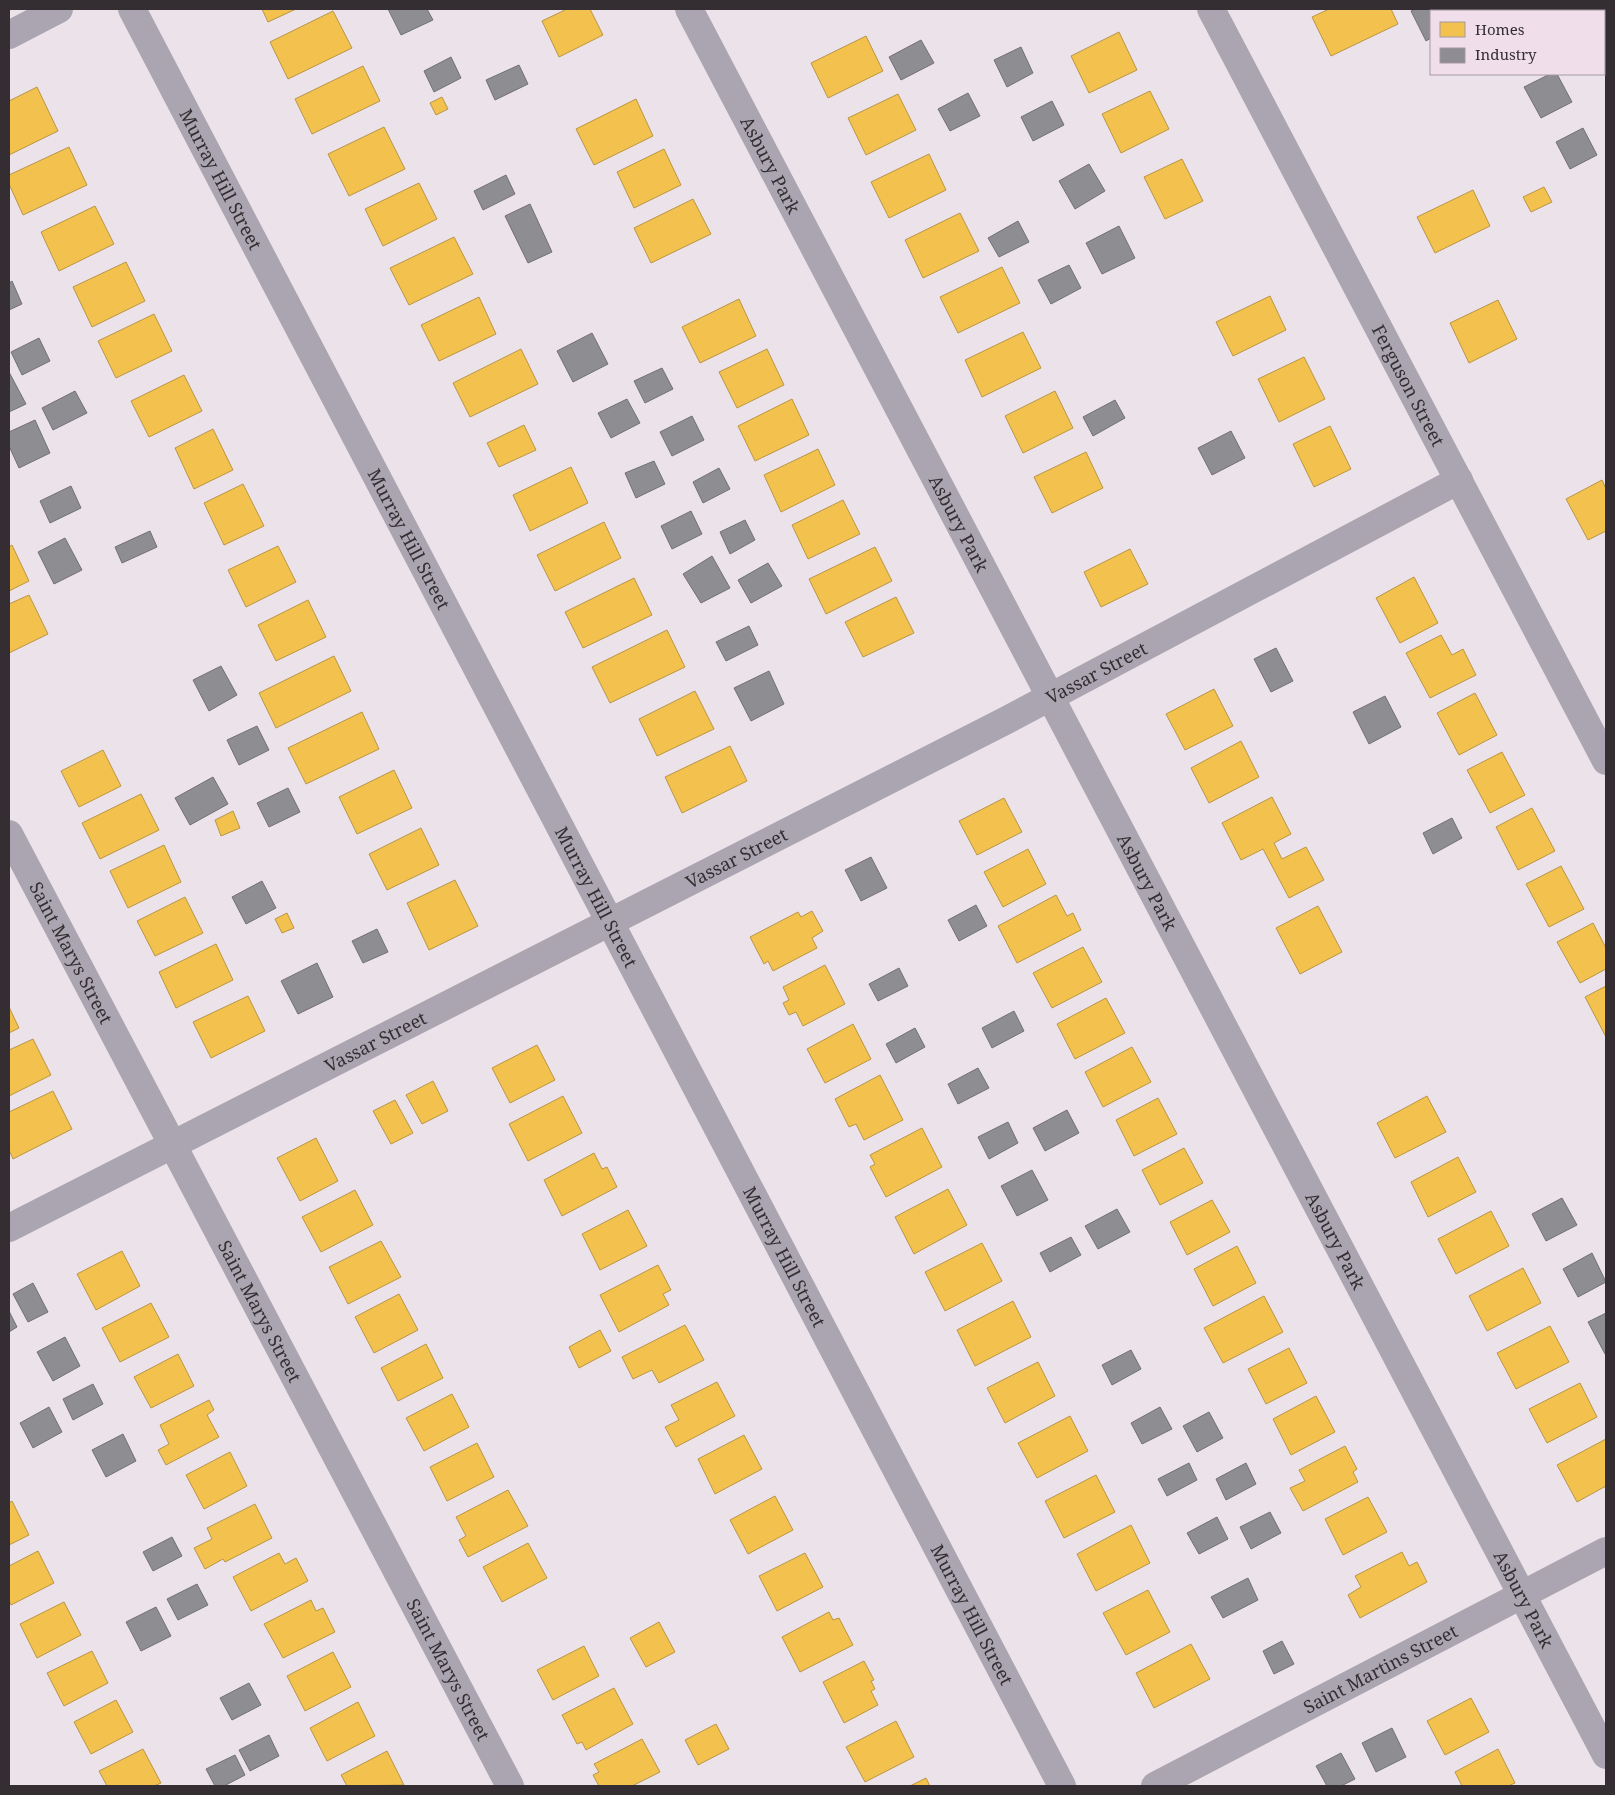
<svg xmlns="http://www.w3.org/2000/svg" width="1615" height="1795" viewBox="0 0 1615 1795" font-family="'Noto Serif',serif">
	<rect width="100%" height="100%" fill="#ece3ea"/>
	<!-- homes -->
	<path fill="#f2c14e" stroke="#b99546" d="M262 9H296L268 22Z
		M567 9H590L603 35 559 57 542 21Z
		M1329 9H1391L1398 24 1331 56 1312 17Z
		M1577 9H1606V32L1604 33V11H1578Z
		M333 11 352 48 288 79 270 42Z
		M1119 32 1137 70 1089 93 1071 56Z
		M866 36 883 71 828 98 811 63Z
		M363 66 380 101 312 134 295 99Z
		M37 87 58 131 9 155V101Z
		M1150 91 1169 129 1121 153 1102 114Z
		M898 94 916 130 866 155 848 118Z
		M442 97 448 109 436 115 430 103Z
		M636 99 653 136 594 165 576 129Z
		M384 127 405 169 349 196 328 154Z
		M69 147 87 185 23 215 9 184V175Z
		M664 149 681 185 634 208 617 172Z
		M929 154 946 190 889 218 871 182Z
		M1182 159 1203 201 1165 219 1144 177Z
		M419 183 437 219 383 246 365 209Z
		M1544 187 1552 202 1531 212 1523 197Z
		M1473 190 1490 226 1435 253 1417 217Z
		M693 199 711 234 651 263 634 228Z
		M95 206 114 244 59 271 41 232Z
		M960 213 979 251 923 278 905 240Z
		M454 237 473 274 409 305 390 268Z
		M126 262 145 301 92 327 73 287Z
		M1002 267 1020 303 958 333 940 297Z
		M1270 296 1286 330 1233 356 1216 322Z
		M479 297 496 334 439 361 421 325Z
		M739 299 756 336 700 363 682 327Z
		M1498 300 1517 339 1469 363 1450 323Z
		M154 314 172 351 116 378 98 341Z
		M1023 332 1041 368 982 397 965 360Z
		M521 349 538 384 470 417 453 383Z
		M767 349 784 385 737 408 719 372Z
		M1304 357 1325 399 1279 422 1258 379Z
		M184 375 202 411 149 437 131 401Z
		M1055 391 1073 428 1023 453 1005 416Z
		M792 399 809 435 755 461 738 426Z
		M524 425 536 450 499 467 487 443Z
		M1330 426 1351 469 1314 487 1293 444Z
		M213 429 233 470 194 489 175 448Z
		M818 449 835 485 781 512 764 475Z
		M1086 452 1103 488 1052 513 1034 477Z
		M571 467 588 503 530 531 513 495Z
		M1602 480 1606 489V531L1588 540 1566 499Z
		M243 484 264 526 224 545 204 503Z
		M843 500 860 534 808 559 792 525Z
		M604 522 621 558 555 591 537 555Z
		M12 545 29 581 9 591V547Z
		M278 546 296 582 246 607 228 570Z
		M875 547 892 581 826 614 809 579Z
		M1130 549 1148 584 1101 607 1084 572Z
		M1414 577 1438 623 1400 643 1376 598Z
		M634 578 652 615 583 648 565 612Z
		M29 595 48 634 9 653V604Z
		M896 597 914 633 863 657 845 622Z
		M308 600 326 637 276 661 258 625Z
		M667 630 685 667 610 703 592 667Z
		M1441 635 1452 655 1463 649 1476 675 1430 698 1406 653Z
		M334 656 351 691 276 728 259 693Z
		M1214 689 1233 726 1185 750 1166 714Z
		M695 691 714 729 657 756 639 719Z
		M1475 693 1497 735 1459 755 1437 713Z
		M362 712 379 749 306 784 288 748Z
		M1241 741 1259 777 1209 803 1191 768Z
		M730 746 747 781 682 813 665 777Z
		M103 750 121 786 79 807 61 771Z
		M1502 752 1525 795 1490 813 1467 770Z
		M394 770 412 808 357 834 339 797Z
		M141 794 159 830 100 859 82 823Z
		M1272 797 1291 834 1274 843 1282 859 1306 847 1324 880 1289 898 1263 849 1241 860 1222 823Z
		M1004 798 1022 832 977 855 959 821Z
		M1532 808 1555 851 1518 870 1496 827Z
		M233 811 240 828 221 836 215 820Z
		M421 828 439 865 387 890 369 854Z
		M164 845 181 882 128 908 110 871Z
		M1028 849 1046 884 1003 907 984 872Z
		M1561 866 1584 909 1549 927 1526 884Z
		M455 880 478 926 429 950 407 903Z
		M1056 895 1067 916 1073 913 1081 930 1017 963 998 926Z
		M185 897 203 933 155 956 137 921Z
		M1318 906 1342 952 1300 974 1276 928Z
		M812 911 823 931 812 938 817 948 773 971 768 961 764 964 750 937 798 912 801 917Z
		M287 913 294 928 282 933 275 919Z
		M1593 923 1606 948V969L1580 983 1557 942Z
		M216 944 233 980 176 1008 159 972Z
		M1083 947 1102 982 1052 1008 1033 973Z
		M825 965 845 1004 803 1026 796 1012 789 1015 783 1003 789 1000 783 987Z
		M1606 986V1037L1585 997Z
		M248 996 265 1031 211 1058 193 1022Z
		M1106 998 1125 1033 1075 1059 1057 1024Z
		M9 1007 19 1028 9 1033Z
		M853 1024 871 1059 825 1083 807 1049Z
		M33 1039 51 1075 9 1096V1050Z
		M537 1045 555 1080 510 1103 492 1068Z
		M1132 1047 1151 1082 1103 1107 1085 1072Z
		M880 1075 903 1120 864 1140 856 1124 849 1127 835 1099Z
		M433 1081 448 1111 422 1124 406 1095Z
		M53 1091 72 1129 13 1159 9 1150V1112Z
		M563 1096 582 1133 528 1161 509 1124Z
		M1427 1096 1446 1132 1395 1158 1377 1123Z
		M1158 1098 1177 1134 1134 1156 1116 1120Z
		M395 1100 413 1133 391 1144 373 1111Z
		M922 1128 942 1167 886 1197 870 1167 875 1164 870 1155Z
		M316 1138 338 1181 300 1201 277 1158Z
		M1184 1148 1203 1183 1160 1205 1142 1170Z
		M594 1153 602 1169 607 1167 617 1187 562 1216 544 1180Z
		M1458 1157 1476 1192 1428 1217 1411 1182Z
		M948 1189 967 1225 914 1254 895 1217Z
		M355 1190 373 1225 321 1252 302 1217Z
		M1212 1200 1230 1232 1187 1255 1170 1222Z
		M628 1210 647 1246 600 1270 582 1234Z
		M1491 1211 1509 1246 1456 1274 1438 1239Z
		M381 1241 401 1277 348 1304 329 1267Z
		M982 1243 1002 1281 945 1311 925 1272Z
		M1237 1246 1256 1283 1213 1306 1194 1269Z
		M122 1251 140 1286 96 1310 77 1274Z
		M658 1265 671 1290 663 1294 669 1305 619 1332 600 1295Z
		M1523 1268 1541 1303 1487 1331 1469 1296Z
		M399 1294 418 1330 374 1353 355 1317Z
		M1264 1296 1283 1332 1223 1363 1204 1328Z
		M1013 1301 1031 1337 975 1366 957 1330Z
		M151 1303 169 1337 120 1362 102 1328Z
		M685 1325 704 1360 659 1383 652 1370 633 1379 622 1357Z
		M1550 1326 1569 1362 1516 1389 1497 1353Z
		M600 1330 611 1351 579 1368 569 1347Z
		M426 1344 443 1378 398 1401 381 1368Z
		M1289 1348 1307 1383 1266 1404 1248 1369Z
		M178 1354 194 1386 151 1408 134 1377Z
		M1038 1362 1055 1396 1005 1423 987 1388Z
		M717 1382 735 1416 676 1447 665 1427 679 1420 671 1405Z
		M1580 1383 1597 1417 1547 1443 1529 1409Z
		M452 1394 469 1427 424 1451 406 1418Z
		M1316 1396 1335 1432 1291 1455 1273 1419Z
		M209 1400 214 1410 207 1415 219 1437 166 1465 158 1450 169 1444 160 1425Z
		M1070 1416 1088 1451 1037 1478 1018 1443Z
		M744 1435 762 1469 715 1494 698 1459Z
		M1606 1439V1486L1577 1502 1557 1465Z
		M477 1443 494 1477 447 1501 430 1467Z
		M1345 1446 1357 1469 1353 1472 1358 1482 1303 1511 1290 1488 1305 1481 1299 1470Z
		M230 1452 247 1486 204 1509 186 1475Z
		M1096 1475 1115 1512 1064 1538 1045 1501Z
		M508 1490 528 1526 468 1557 459 1540 466 1536 456 1517Z
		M775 1496 793 1530 748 1554 730 1520Z
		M1368 1497 1387 1532 1343 1555 1325 1519Z
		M12 1501 29 1535 9 1545V1503Z
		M255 1504 272 1538 225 1562 223 1559 205 1569 194 1548 212 1539 207 1528Z
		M1131 1525 1150 1563 1096 1591 1077 1554Z
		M528 1543 547 1578 502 1602 483 1567Z
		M38 1551 54 1583 11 1605 9 1601V1566Z
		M1402 1552 1409 1566 1417 1562 1427 1582 1360 1618 1348 1595 1361 1587 1355 1576Z
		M279 1553 285 1564 296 1558 308 1581 251 1611 233 1577Z
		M805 1553 823 1587 777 1611 759 1576Z
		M1148 1590 1170 1632 1126 1655 1103 1613Z
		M311 1600 316 1611 323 1608 335 1632 283 1658 264 1624Z
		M64 1602 81 1635 37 1658 20 1624Z
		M829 1612 833 1620 839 1618 853 1645 800 1672 782 1637Z
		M659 1622 675 1652 646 1667 630 1638Z
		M1191 1644 1210 1679 1154 1708 1136 1673Z
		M584 1646 599 1676 553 1700 537 1670Z
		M92 1651 108 1683 64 1706 47 1673Z
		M333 1652 351 1687 305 1711 287 1676Z
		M864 1661 874 1680 871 1681 875 1689 871 1691 878 1705 844 1723 823 1682Z
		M614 1688 633 1724 586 1750 582 1742 577 1744 562 1715Z
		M1471 1698 1489 1732 1445 1755 1427 1721Z
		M116 1700 133 1732 91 1754 74 1722Z
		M358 1702 375 1736 327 1761 310 1728Z
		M896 1721 914 1757 865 1782 846 1747Z
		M716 1724 729 1749 698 1765 685 1740Z
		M642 1739 660 1772 632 1786H599L593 1775 599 1772 594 1764Z
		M143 1749 161 1783 154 1786H107L99 1771Z
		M1498 1749 1515 1783 1508 1786H1462L1455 1772Z
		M387 1751 404 1785 347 1786 341 1775Z
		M926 1778 930 1786H910Z"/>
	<!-- industry -->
	<path fill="#8d8d92" stroke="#727076" d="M388 9H427L433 20 401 35Z
		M1416 9H1449L1450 11H1431V38L1426 41 1411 11Z
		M921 40 934 63 901 80 889 57Z
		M1021 47 1033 73 1007 87 994 60Z
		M451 57 461 78 434 92 424 71Z
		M519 65 528 84 495 100 486 80Z
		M1550 74H1557L1572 102 1541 118 1524 87Z
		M968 93 980 116 950 131 938 109Z
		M1052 101 1064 125 1033 141 1021 117Z
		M1583 128 1597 155 1570 169 1556 142Z
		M1089 164 1105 191 1075 209 1059 181Z
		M506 175 515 194 483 210 474 191Z
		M530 204 552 252 528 263 505 216Z
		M1018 221 1029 242 999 257 988 238Z
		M1119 226 1135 258 1102 274 1086 243Z
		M1069 265 1081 288 1051 304 1038 280Z
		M12 281 22 304 9 310V283Z
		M592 333 608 364 573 382 557 351Z
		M39 338 50 361 22 375 11 352Z
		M662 368 673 389 645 403 634 381Z
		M9 372 26 404 9 412Z
		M75 391 87 413 53 430 42 408Z
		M627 399 640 423 611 438 598 413Z
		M1115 400 1125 418 1093 436 1083 417Z
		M692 416 704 440 672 456 660 432Z
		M35 420 50 453 19 468 9 446V432Z
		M1231 431 1245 458 1212 475 1198 448Z
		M654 461 665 484 636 498 625 473Z
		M719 468 730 489 703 503 693 482Z
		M71 486 81 508 50 523 40 501Z
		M691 511 702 534 672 549 661 526Z
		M745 520 755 540 730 554 720 532Z
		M150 531 157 547 122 563 115 547Z
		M65 538 82 570 54 584 38 552Z
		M712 556 730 588 701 603 683 574Z
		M768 563 782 586 751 603 738 580Z
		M749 626 758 645 726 661 716 642Z
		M1276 648 1293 681 1271 692 1254 659Z
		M221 666 237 695 209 711 193 680Z
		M769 671 784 704 751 721 734 688Z
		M1385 696 1401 727 1369 744 1353 712Z
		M257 726 269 750 239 765 227 740Z
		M213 777 228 804 190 825 175 798Z
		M288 788 300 812 269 827 257 803Z
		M1452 818 1462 838 1433 854 1423 833Z
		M871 857 887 888 861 901 845 870Z
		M262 881 276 908 246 924 232 897Z
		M976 905 987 926 959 941 948 920Z
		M377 929 388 952 363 963 352 941Z
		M317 963 333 997 298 1014 281 981Z
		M899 968 908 986 878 1001 869 984Z
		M1014 1011 1024 1031 992 1048 982 1028Z
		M915 1028 925 1047 896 1063 886 1044Z
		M978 1068 989 1088 958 1104 948 1084Z
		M1067 1110 1079 1133 1045 1151 1033 1128Z
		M1008 1122 1018 1143 989 1159 978 1137Z
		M1032 1170 1048 1200 1017 1216 1001 1186Z
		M1562 1198 1577 1225 1546 1241 1532 1214Z
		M1117 1209 1130 1232 1098 1249 1085 1226Z
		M1071 1237 1081 1255 1050 1272 1040 1253Z
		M1592 1253 1606 1282 1578 1297 1563 1269Z
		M33 1283 48 1312 28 1322 13 1294Z
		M9 1311 17 1327 9 1332Z
		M1606 1313V1353L1605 1354 1588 1322Z
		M65 1337 80 1366 53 1381 37 1352Z
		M1131 1350 1141 1369 1112 1385 1102 1365Z
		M93 1384 103 1404 73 1420 63 1399Z
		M49 1407 62 1432 33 1448 20 1423Z
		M1160 1407 1172 1429 1142 1444 1131 1423Z
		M1209 1412 1223 1438 1197 1452 1183 1426Z
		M123 1434 136 1461 106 1477 92 1450Z
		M1189 1463 1197 1480 1167 1496 1158 1479Z
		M1246 1463 1256 1484 1226 1500 1216 1479Z
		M1270 1512 1281 1533 1251 1549 1240 1527Z
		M1217 1517 1228 1539 1199 1554 1187 1533Z
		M172 1537 182 1556 153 1571 143 1552Z
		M1248 1578 1258 1600 1223 1618 1211 1597Z
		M197 1584 208 1605 178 1620 167 1599Z
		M156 1607 171 1636 141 1651 126 1622Z
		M1282 1641 1294 1664 1274 1674 1263 1651Z
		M249 1683 261 1705 232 1720 220 1698Z
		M1392 1728 1406 1757 1376 1772 1362 1743Z
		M269 1735 279 1756 250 1771 239 1750Z
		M1341 1753 1355 1779 1341 1786H1327L1316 1766Z
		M235 1755 245 1775 224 1786H215L206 1769Z"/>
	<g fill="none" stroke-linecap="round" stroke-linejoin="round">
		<!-- street -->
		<g stroke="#aaa5b0" stroke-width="28">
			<path id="s1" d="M132 9 1062 1786"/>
			<path id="s2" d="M689 9 1606 1755"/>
			<path id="s3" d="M1211 9 1606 761"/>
			<path d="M9 35 59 9"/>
			<path id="s4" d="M9 834 510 1786"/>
			<path id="s5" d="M9 1228 1005 721 1459 480"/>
			<path id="s6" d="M1155 1786 1606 1551"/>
		</g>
	</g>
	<g text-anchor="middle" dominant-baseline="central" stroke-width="5" stroke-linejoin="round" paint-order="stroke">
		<!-- street labels -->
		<g font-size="18" fill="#342e33" stroke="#f0dfeb">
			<text stroke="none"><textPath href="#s2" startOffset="176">Asbury Park</textPath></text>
			<text stroke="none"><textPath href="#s1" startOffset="192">Murray Hill Street</textPath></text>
			<text stroke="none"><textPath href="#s3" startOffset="425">Ferguson Street</textPath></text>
			<text stroke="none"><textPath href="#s2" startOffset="581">Asbury Park</textPath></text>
			<text stroke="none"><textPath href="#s1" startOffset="598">Murray Hill Street</textPath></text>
			<text stroke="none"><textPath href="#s5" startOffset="1221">Vassar Street</textPath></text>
			<text stroke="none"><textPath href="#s5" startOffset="816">Vassar Street</textPath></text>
			<text stroke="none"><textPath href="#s2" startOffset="986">Asbury Park</textPath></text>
			<text stroke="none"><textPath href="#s1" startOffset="1002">Murray Hill Street</textPath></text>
			<text stroke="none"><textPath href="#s4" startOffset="134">Saint Marys Street</textPath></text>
			<text stroke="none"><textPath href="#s5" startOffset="411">Vassar Street</textPath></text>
			<text stroke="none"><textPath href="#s2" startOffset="1391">Asbury Park</textPath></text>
			<text stroke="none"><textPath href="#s1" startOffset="1408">Murray Hill Street</textPath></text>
			<text stroke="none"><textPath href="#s4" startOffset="539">Saint Marys Street</textPath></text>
			<text stroke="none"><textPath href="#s2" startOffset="1796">Asbury Park</textPath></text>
			<text stroke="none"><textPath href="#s1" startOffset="1812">Murray Hill Street</textPath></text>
			<text stroke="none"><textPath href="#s4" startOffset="944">Saint Marys Street</textPath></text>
			<text stroke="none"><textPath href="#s6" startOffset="254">Saint Martins Street</textPath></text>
		</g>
	</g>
	<!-- border -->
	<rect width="1615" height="1795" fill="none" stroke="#342e33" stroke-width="20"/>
	<!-- legend -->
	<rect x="1430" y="10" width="175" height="65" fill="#f0dfeb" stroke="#a598a1"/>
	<rect x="1440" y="22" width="25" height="15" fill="#f2c14e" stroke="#a598a1"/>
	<text x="1475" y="35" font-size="15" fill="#342e33">Homes</text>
	<rect x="1440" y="48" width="25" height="15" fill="#8d8d92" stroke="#a598a1"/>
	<text x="1475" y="60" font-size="15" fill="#342e33">Industry</text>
</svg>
